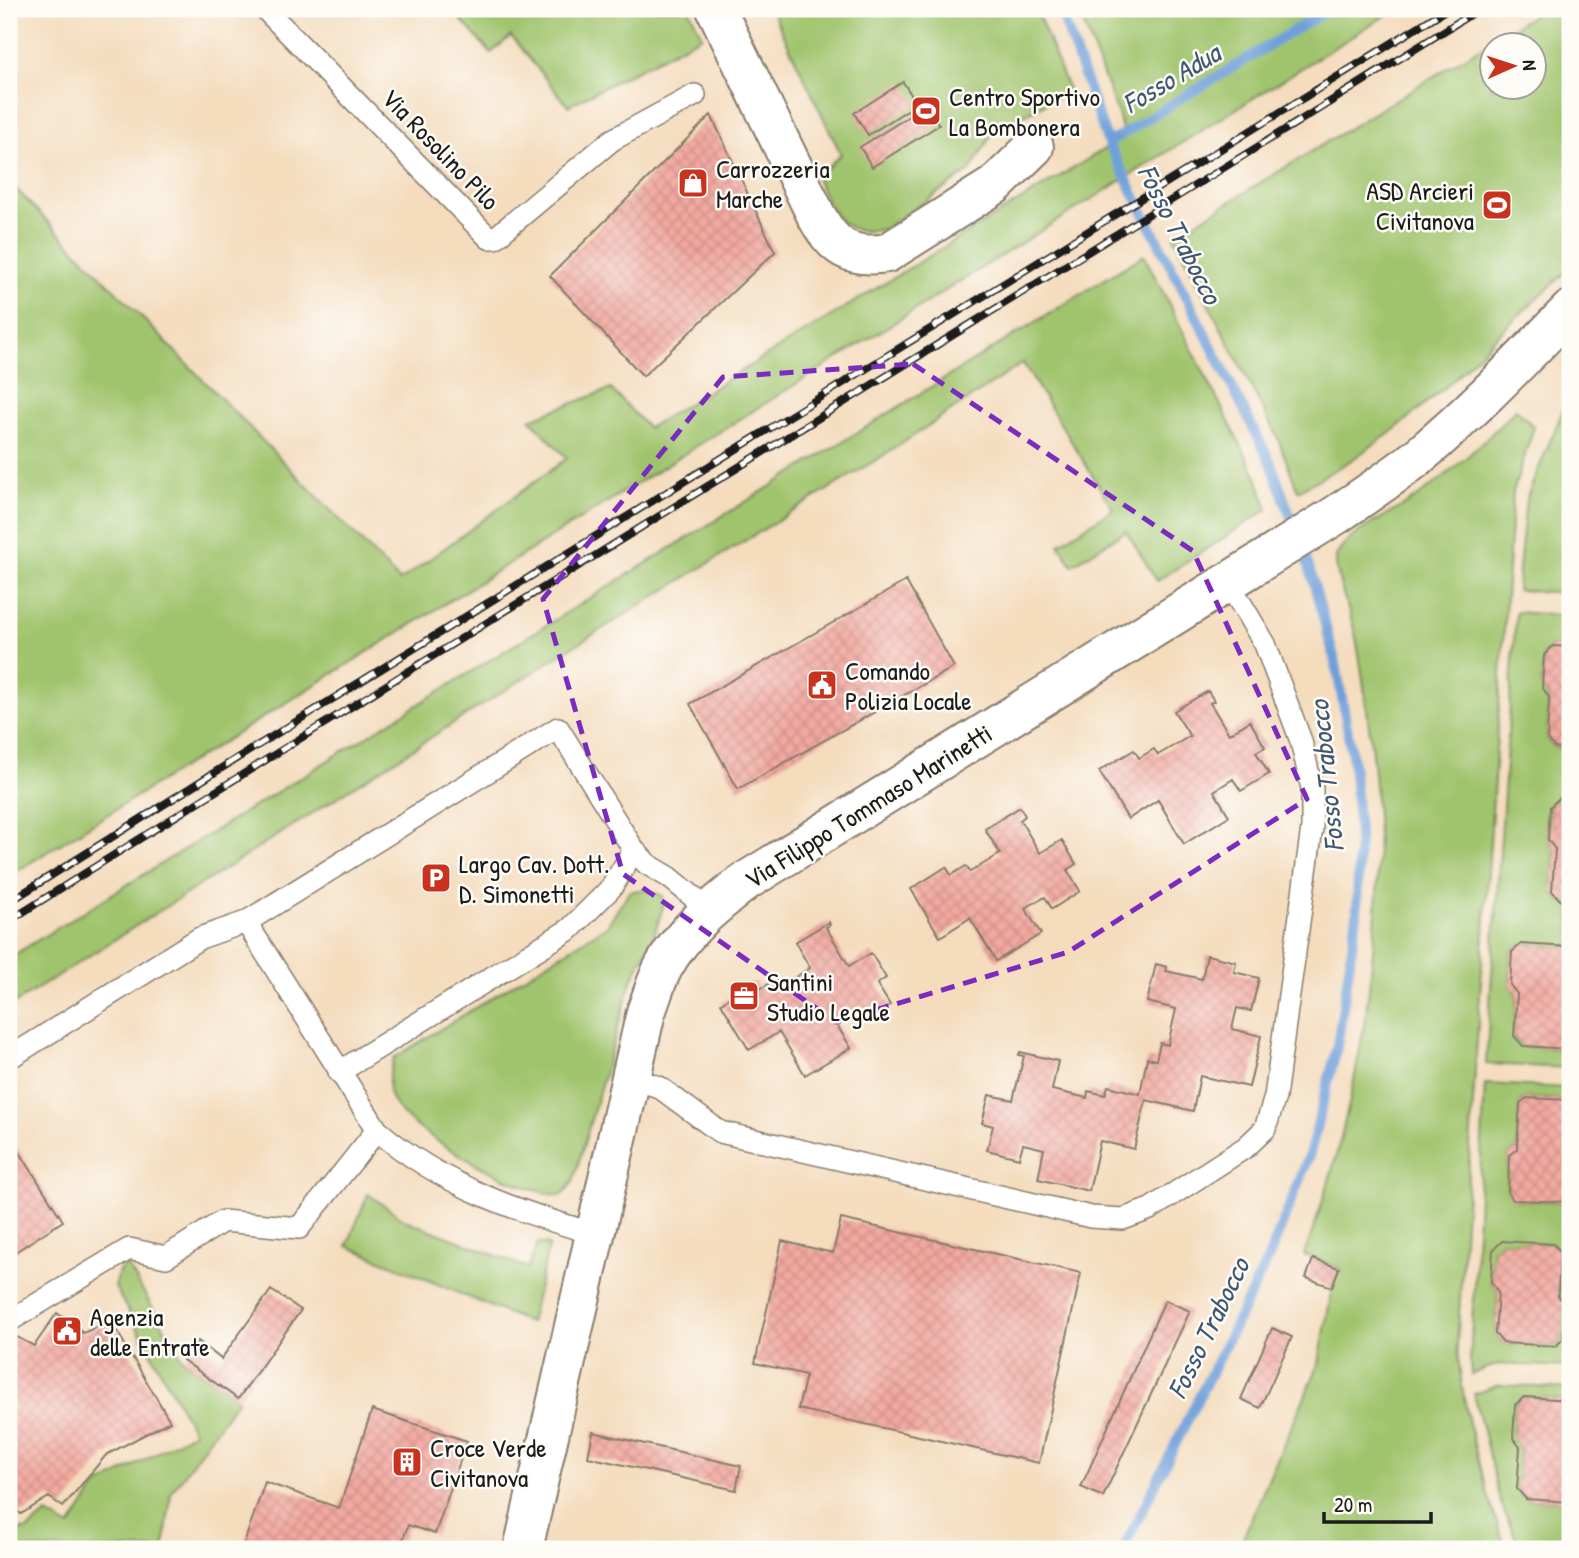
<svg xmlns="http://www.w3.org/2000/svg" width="1579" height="1558" viewBox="0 0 1579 1558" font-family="'Patrick Hand',sans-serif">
	<defs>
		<pattern id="building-cross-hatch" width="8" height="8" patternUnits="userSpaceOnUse" patternTransform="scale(1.75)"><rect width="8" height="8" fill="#f2a9a0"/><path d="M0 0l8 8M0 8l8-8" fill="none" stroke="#cf9189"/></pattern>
	</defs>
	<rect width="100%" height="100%" fill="#fdfcf7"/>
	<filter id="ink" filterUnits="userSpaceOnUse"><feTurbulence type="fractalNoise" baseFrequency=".0143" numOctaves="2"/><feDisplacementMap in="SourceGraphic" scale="14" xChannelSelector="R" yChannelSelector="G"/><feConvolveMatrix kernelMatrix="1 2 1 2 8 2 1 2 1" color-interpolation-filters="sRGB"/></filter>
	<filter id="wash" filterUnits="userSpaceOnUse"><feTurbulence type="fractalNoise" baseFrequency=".00686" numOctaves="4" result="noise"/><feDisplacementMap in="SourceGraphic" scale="28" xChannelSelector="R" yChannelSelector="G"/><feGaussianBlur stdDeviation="1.57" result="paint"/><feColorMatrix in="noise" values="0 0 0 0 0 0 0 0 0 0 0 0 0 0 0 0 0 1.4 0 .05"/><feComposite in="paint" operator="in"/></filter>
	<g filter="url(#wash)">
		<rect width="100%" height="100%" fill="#f4dcbd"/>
		<!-- green -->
		<path fill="#a0c46d" stroke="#5e7044" stroke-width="2" fill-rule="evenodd" d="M451 9H689L702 36 568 106 511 36 491 53Z
			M771 9H1036L1069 91 994 131 970 171 884 229C839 239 833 211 816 178L841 154Z
			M1078 9H1396L9 876V182L400 581 567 458 530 419 611 389 648 428 1124 137 1118 114Z
			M1543 9H1570V268L1504 329 1451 382 1393 431 1350 461 1298 491 1278 439 1174 236ZM1492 46H1534V88H1492Z
			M1144 255 1256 475 1268 509 1157 581 1126 531 1072 565 1059 544 1113 509 1023 363 889 452 571 648 9 1007V958Z
			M1564 408 1570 411V593L1517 590 1526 499Z
			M1516 409 1534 427 1513 492 1457 1345C1463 1415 1482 1483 1506 1549H1238L1319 1364 1332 1287 1339 1268 1304 1255C1361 1104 1391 915 1372 754 1368 714 1363 673 1355 633 1350 610 1335 579 1336 556 1352 528 1388 517 1414 499 1454 471 1482 444 1516 409Z
			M1516 612 1570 616V647L1553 646 1544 654 1542 687 1549 697 1547 739 1555 748 1570 749V799H1559L1550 807 1548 840 1555 849 1552 891 1560 901 1570 902V947L1521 944 1512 952 1510 985 1517 994 1514 1037 1523 1046 1570 1049V1068L1486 1064Z
			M645 889 663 896 664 904 654 935 631 982 573 1182 562 1195C526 1197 415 1135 395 1105 384 1089 389 1075 394 1058L607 926 629 892Z
			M1485 1084 1570 1088V1100L1527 1098 1520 1103 1517 1149 1509 1155 1508 1191 1514 1200 1565 1202 1570 1198V1367L1499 1364 1471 1374 1470 1362ZM1502 1241 1553 1244 1560 1251 1558 1296 1564 1302 1562 1340 1556 1346 1503 1343 1495 1334 1498 1292 1491 1282 1493 1250Z
			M368 1194 405 1220 528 1268 538 1243 549 1245 530 1323 347 1246Z
			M127 1264 183 1360 238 1399 171 1493 164 1549H9V1529L27 1530 47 1514 70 1527 96 1487 194 1432 115 1287 119 1271Z
			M1499 1385 1570 1389V1400L1524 1397 1515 1405 1513 1438 1520 1447 1517 1489 1526 1499 1570 1502V1549H1520L1500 1501 1474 1394Z"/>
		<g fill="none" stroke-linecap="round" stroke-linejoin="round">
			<!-- stream -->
			<path stroke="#6fa0da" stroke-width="10" d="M1060 9 1108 143 1271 463 1310 570 1336 664 1353 761 1359 834 1357 915 1337 1047 1310 1153 1270 1255 1123 1549
				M1108 143 1329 9"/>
		</g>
		<g id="blocks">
			<!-- building -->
			<path fill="url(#building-cross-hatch)" d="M903 82 917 104 868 135 854 113Z
				M927 105 939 125 872 167 860 147Z
				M711 115 775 252 643 376 550 276Z
				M906 581 954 667 738 789 690 704Z
				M1553 646 1570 647V749L1555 748 1547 739 1549 697 1542 687 1544 655Z
				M1208 691 1214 701 1210 703 1229 734 1250 721 1265 747 1256 752 1269 774 1241 791 1233 779 1214 791 1229 816 1184 844 1158 800 1128 819 1099 771 1134 750 1139 758 1154 749 1158 755 1190 736 1174 711Z
				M1559 798 1570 799V902L1561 901 1552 891 1555 849 1548 840 1550 807Z
				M1020 807 1025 816 1020 820 1040 853 1062 840 1076 864 1067 870 1080 891 1052 909 1045 897 1025 908 1041 934 996 961 970 918 940 937 911 889 946 867 951 875 966 866 970 872 1000 854 985 829Z
				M829 922 830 925 826 927 849 966 871 953 886 978 877 984 890 1005 861 1023 854 1011 835 1022 851 1048 805 1075 779 1032 749 1050 721 1003 756 981 760 989 775 980 779 987 810 968 795 942Z
				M1521 944 1570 947V1049L1523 1046 1514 1036 1517 994 1510 985 1512 952Z
				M1207 955 1236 962 1234 972 1259 978 1251 1011 1237 1008 1232 1029 1261 1036 1249 1087 1200 1076 1193 1111 1146 1100 1134 1149 1100 1141 1089 1191 1038 1179 1044 1149 1023 1144 1019 1158 987 1150 993 1126 982 1123 989 1095 1013 1100 1024 1056 1019 1055 1020 1052 1058 1061 1052 1090 1087 1098 1088 1091 1105 1095 1108 1086 1140 1094 1147 1058 1156 1060 1160 1043 1168 1045 1176 1009 1147 1002 1156 964 1167 967 1166 971 1202 979Z
				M1527 1098 1570 1100V1198L1566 1202 1513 1200 1508 1192 1509 1155 1517 1149 1520 1103Z
				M9 1135 63 1221 9 1256Z
				M841 1219 1081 1273 1039 1463 798 1409 806 1375 755 1363 782 1241 833 1253Z
				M1502 1241 1553 1244 1560 1251 1558 1296 1564 1302 1563 1339 1556 1346 1503 1343 1495 1334 1498 1292 1491 1282 1493 1250Z
				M1313 1259 1339 1268 1332 1287 1306 1278Z
				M271 1290 301 1310 238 1399 183 1360 198 1341 221 1359Z
				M1165 1300 1190 1311 1103 1497 1081 1487Z
				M57 1313 83 1333 111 1321 170 1421 106 1455 63 1507 49 1497 21 1514 14 1509 9 1512V1338L15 1336 34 1346Z
				M1272 1328 1292 1337 1260 1408 1241 1399Z
				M1524 1397 1570 1400V1502L1526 1499 1517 1489 1520 1447 1513 1438 1515 1405Z
				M372 1410 467 1441 435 1534 408 1525 400 1549H242L265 1482 339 1508Z
				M593 1432 741 1466 736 1490 588 1457Z"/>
		</g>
	</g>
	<g filter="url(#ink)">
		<use href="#blocks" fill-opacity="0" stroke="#887c6c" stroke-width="2"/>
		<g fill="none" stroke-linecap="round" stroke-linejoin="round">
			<!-- service casing -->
			<g stroke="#887c6c" stroke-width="24">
				<path id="service" d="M265 9 489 238H495L612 140 695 95
					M9 1058 200 938 246 922
					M339 1072 570 929 611 888 634 850
					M631 1078 659 1087 720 1132 1091 1217 1123 1219 1150 1209 1246 1147 1265 1129 1275 1097 1312 828V788L1301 741 1265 644 1228 582
					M595 1234C516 1211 441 1185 377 1130L246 922 558 728 634 850 647 864 669 877 709 910
					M9 1321 129 1249 166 1257 223 1221 299 1228 377 1130"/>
			</g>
			<!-- minor casing -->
			<g stroke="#887c6c" stroke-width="42">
				<path id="minor" d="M716 9 816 215C833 247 849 259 887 253L995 185 1034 147
					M523 1549 646 1012C652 997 656 980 664 966 684 930 714 906 746 881L1336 515C1364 496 1393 477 1419 456 1473 411 1521 360 1570 310"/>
			</g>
			<!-- service -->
			<use href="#service" stroke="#fff" stroke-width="21"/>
			<!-- minor -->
			<use href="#minor" stroke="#fff" stroke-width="38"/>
			<!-- rail casing -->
			<g stroke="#1c1c1c" stroke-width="8">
				<path id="rail" d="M9 902 239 757 1447 9
					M9 921C496 613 990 315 1479 9"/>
			</g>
			<!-- rail -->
			<use href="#rail" stroke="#fdfcf7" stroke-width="5" stroke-dasharray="16" stroke-linecap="butt"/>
		</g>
	</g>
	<!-- marked area -->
	<path fill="none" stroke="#7b2cbf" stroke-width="5" stroke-dasharray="14 9" stroke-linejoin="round" d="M913 364 1193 551 1307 799 1068 952 836 1022 623 874 543 599 723 377Z"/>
	<!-- icons -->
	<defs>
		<g id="stadium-square" transform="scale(1.575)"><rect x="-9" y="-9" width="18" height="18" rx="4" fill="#c8321e" stroke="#fdfcf7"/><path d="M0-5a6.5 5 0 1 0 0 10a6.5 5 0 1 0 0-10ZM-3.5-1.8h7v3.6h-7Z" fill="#fff"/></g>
		<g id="shop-square" transform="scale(1.575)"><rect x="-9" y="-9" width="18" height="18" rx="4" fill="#c8321e" stroke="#fdfcf7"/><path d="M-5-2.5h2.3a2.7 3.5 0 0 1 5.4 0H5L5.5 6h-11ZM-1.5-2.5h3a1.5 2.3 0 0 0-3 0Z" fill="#fff"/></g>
		<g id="civic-square" transform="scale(1.575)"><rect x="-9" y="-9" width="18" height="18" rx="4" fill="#c8321e" stroke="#fdfcf7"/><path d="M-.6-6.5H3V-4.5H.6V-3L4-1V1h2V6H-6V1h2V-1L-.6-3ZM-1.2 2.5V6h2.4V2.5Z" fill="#fff"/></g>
		<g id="parking-square" transform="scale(1.575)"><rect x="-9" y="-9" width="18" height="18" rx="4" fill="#c8321e" stroke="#fdfcf7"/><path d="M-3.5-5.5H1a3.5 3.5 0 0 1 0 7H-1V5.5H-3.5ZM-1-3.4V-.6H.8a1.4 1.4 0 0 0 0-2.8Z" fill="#fff"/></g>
		<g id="office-square" transform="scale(1.575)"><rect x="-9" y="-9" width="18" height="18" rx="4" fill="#c8321e" stroke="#fdfcf7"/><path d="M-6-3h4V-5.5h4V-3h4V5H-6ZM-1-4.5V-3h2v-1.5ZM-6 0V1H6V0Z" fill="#fff"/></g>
		<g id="building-square" transform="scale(1.575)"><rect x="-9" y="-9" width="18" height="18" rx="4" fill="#c8321e" stroke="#fdfcf7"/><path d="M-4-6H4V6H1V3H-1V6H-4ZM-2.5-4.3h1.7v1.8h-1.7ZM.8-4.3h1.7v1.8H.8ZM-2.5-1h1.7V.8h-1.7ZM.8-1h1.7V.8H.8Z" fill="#fff"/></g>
	</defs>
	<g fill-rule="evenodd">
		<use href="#stadium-square" x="926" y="111"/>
		<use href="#shop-square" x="693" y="183"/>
		<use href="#stadium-square" x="1497" y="205"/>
		<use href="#civic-square" x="822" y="685"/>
		<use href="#parking-square" x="436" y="878"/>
		<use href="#office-square" x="744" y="996"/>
		<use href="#civic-square" x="67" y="1331"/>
		<use href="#building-square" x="407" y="1462"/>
	</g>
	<g text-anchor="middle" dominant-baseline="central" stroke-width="5" stroke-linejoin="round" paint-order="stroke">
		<!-- poi labels -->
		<g font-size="26" fill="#1c1c1c" stroke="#fdfcf7" text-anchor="start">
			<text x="949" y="96">Centro Sportivo<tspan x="949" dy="30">La Bombonera</tspan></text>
			<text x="716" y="168">Carrozzeria<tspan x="716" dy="30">Marche</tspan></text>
			<text x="1474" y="190" text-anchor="end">ASD Arcieri<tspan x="1474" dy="30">Civitanova</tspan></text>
			<text x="845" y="670">Comando<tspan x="845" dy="30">Polizia Locale</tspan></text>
			<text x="459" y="863">Largo Cav. Dott.<tspan x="459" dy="30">D. Simonetti</tspan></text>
			<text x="767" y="981">Santini<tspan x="767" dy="30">Studio Legale</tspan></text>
			<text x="90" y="1316">Agenzia<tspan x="90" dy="30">delle Entrate</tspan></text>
			<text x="430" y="1447">Croce Verde<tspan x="430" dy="30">Civitanova</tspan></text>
		</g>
		<!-- street labels -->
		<g font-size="26" fill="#1c1c1c" stroke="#fdfcf7">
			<text transform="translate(441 149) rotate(46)">Via Rosolino Pilo</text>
			<text transform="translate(868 806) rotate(-32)">Via Filippo Tommaso Marinetti</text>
		</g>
		<!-- water labels -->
		<g font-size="28" font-style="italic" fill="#415771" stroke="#fdfcf7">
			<text transform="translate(1171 78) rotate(-31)">Fosso Adua</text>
			<text transform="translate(1180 234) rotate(63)">Fosso Trabocco</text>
			<text transform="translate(1326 776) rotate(-96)">Fosso Trabocco</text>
			<text transform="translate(1208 1328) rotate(-64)">Fosso Trabocco</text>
		</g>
	</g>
	<!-- margin -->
	<rect width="1579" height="1558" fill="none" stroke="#fdfcf7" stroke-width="35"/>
	<!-- north arrow -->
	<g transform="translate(1513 66) rotate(87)"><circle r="33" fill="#fdfcf7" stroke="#a3a29f" stroke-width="2"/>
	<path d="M0-5L12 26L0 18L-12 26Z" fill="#c8321e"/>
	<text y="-10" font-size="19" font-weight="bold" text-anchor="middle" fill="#1c1c1c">N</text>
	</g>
	<!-- scale -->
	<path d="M1324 1512v10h107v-10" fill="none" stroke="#1c1c1c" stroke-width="3.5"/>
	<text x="1334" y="1512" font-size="21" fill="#1c1c1c" stroke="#fdfcf7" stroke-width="5" paint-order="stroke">20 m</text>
</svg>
